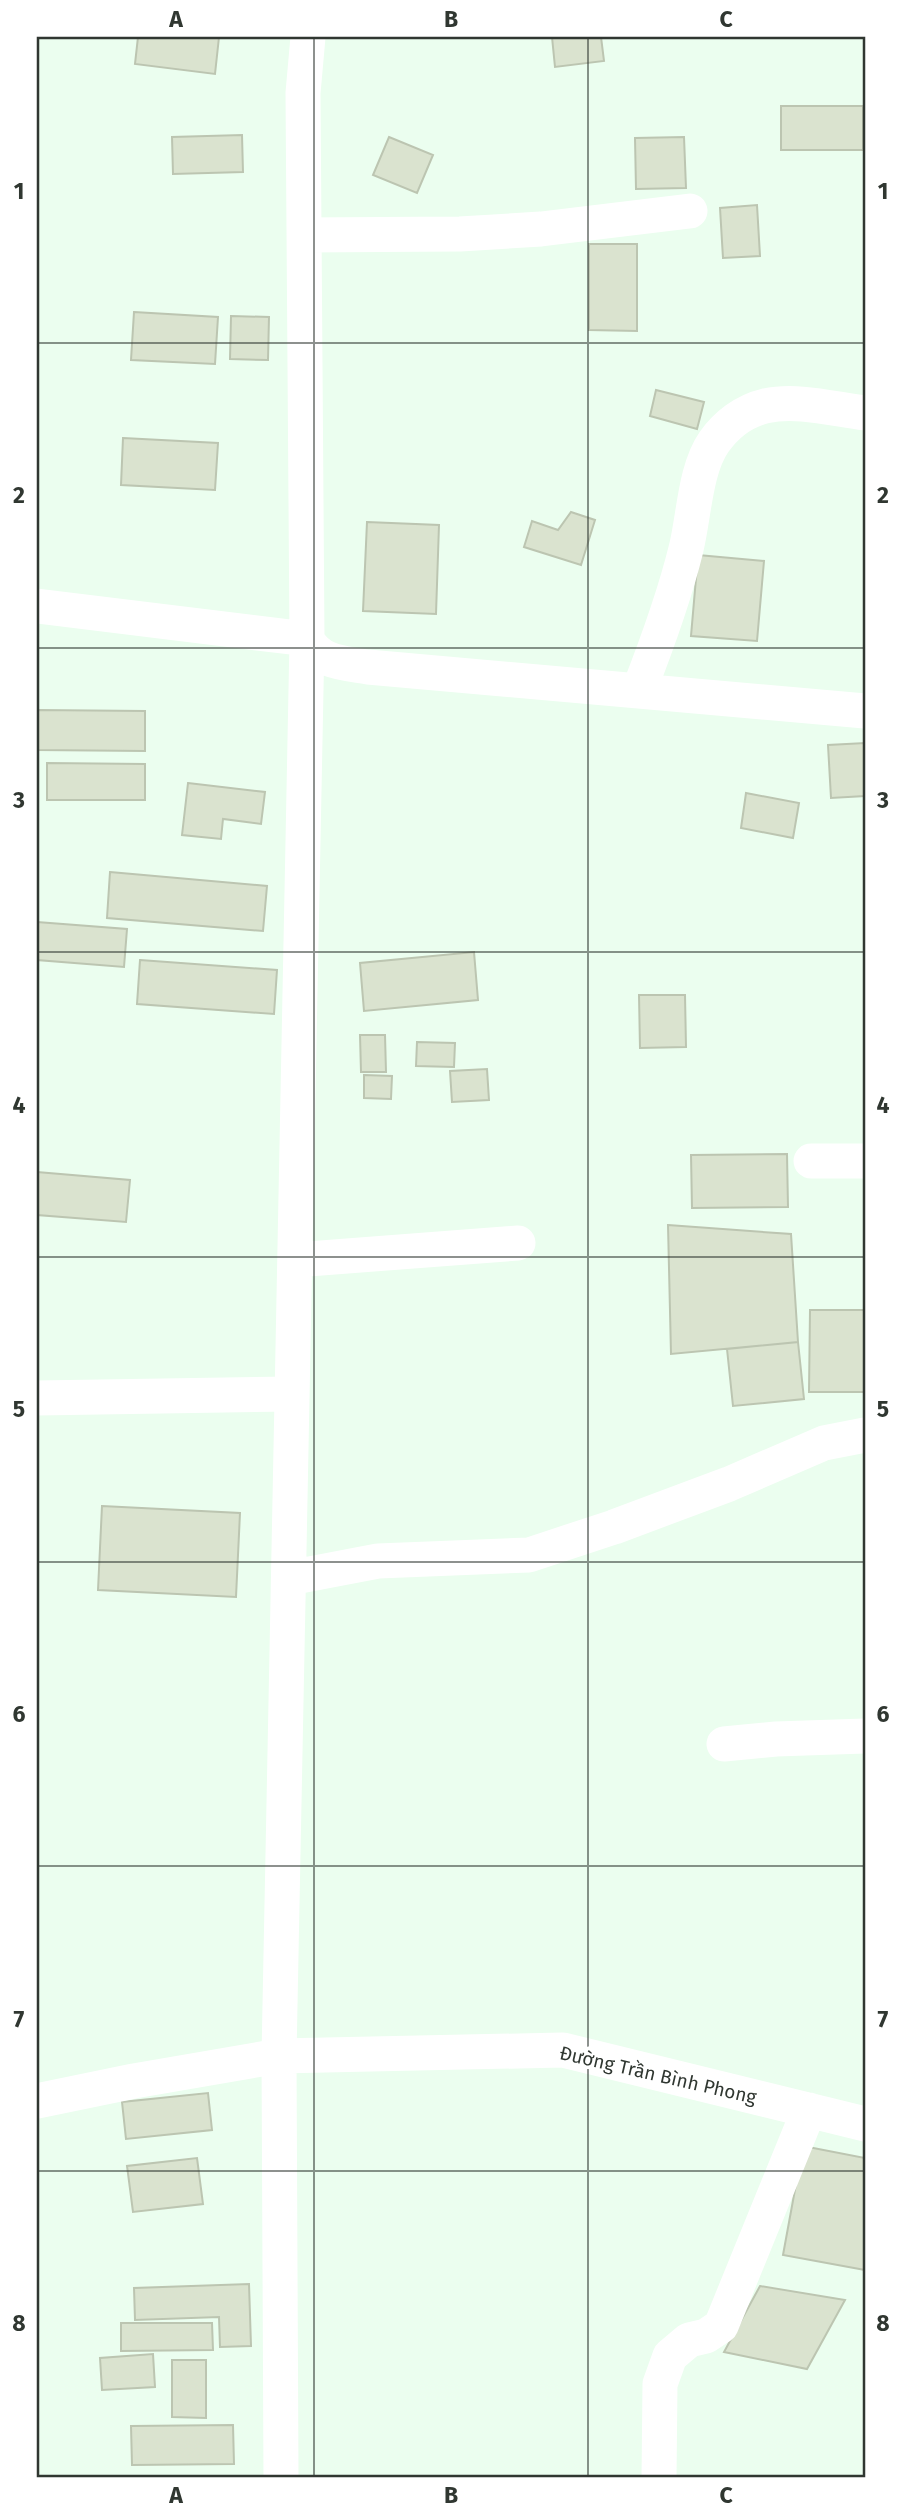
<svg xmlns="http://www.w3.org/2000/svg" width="902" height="2514" viewBox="0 0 902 2514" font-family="'Fira Sans',sans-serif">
	<rect width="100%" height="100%" fill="#ebfeef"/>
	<!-- building -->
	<path fill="#dae3cf" stroke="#bcc5b1" stroke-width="2" d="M138 37H219L215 74 135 64Z
		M552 37H601L604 61 555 67Z
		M781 106H863V150H781Z
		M242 135 243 172 173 174 172 137Z
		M389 137 433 155 417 193 373 175Z
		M684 137 686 188 636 189 635 138Z
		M757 205 760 256 723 258 720 208Z
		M589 244H637V331L589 330Z
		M134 312 218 317 215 364 131 360Z
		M231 316 269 317 268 360 230 359Z
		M656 390 704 402 697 429 650 416Z
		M123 438 218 443 215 490 121 485Z
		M571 512 595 520 581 565 524 547 532 521 558 530Z
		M367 522 439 525 436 614 363 611Z
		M698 555 764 561 757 641 691 636Z
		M37 710 145 711V751L37 750Z
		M865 743V796L831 798 828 745Z
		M47 763 145 764V800H47Z
		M188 783 265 792 261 824 223 819 221 839 182 835Z
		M746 793 799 803 793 838 741 828Z
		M110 872 267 886 263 931 107 918Z
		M37 922 127 929 124 967 37 960Z
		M474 952 478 1000 364 1011 360 963Z
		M140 960 277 970 274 1014 137 1004Z
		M639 995H685L686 1047 640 1048Z
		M360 1035H385L386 1072H361Z
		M417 1042 455 1043 454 1067 416 1066Z
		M487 1069 489 1100 452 1102 450 1071Z
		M364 1075 392 1076 391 1099 364 1098Z
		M787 1154 788 1207 692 1208 691 1155Z
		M37 1172 130 1180 126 1222 37 1215Z
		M668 1225 791 1234 798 1342 671 1354Z
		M810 1310H865V1392H809Z
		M798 1342 804 1399 733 1406 727 1349Z
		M102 1506 240 1513 236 1597 98 1590Z
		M208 2093 212 2130 126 2139 122 2102Z
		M803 2146 865 2158V2270L783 2255Z
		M197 2158 203 2204 133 2212 127 2166Z
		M249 2284 251 2346 220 2347 219 2317 135 2320 134 2288Z
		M760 2286 845 2300 807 2369 724 2352Z
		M121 2323H212L213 2350 121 2351Z
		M153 2354 155 2387 102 2390 100 2358Z
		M172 2360H206V2418L172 2417Z
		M233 2425 234 2464 132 2465 131 2426Z"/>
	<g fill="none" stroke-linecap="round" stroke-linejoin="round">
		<!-- minor -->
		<path stroke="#fff" stroke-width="35" d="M304 235 460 234 541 229 690 211
			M37 606 307 639C319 663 344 663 368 667L865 711
			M639 690C657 644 674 598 686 549 694 517 695 469 714 442 726 425 744 411 765 406 797 399 833 409 865 413
			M811 1161H865
			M295 1260 518 1243
			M37 1398 292 1394
			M289 1578 378 1561 529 1555 614 1527 729 1484 824 1443 865 1435
			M724 1744 776 1739 865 1736
			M37 2101 134 2081 279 2056 563 2050 865 2124
			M281 2477 279 2056 307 639 303 93 308 37
			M659 2477 660 2384 670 2356 689 2340 706 2336 721 2326 809 2110"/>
	</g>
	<!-- grid -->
	<path fill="none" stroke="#303731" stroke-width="2" stroke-opacity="0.55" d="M314 37V2477M588 37V2477M37 343H865M37 648H865M37 952H865M37 1257H865M37 1562H865M37 1866H865M37 2171H865"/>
	<g text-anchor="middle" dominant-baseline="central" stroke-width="7" stroke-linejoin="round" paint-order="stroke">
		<!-- street labels -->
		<g font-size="19" fill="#303731" stroke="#fff">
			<text transform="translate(658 2075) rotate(13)">Đường Trần Bình Phong</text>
		</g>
	</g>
	<!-- border -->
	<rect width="902" height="2514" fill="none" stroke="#ffffff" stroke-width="77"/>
	<rect x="38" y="38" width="826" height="2438" fill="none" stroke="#303731" stroke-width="2.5"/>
	<g font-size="23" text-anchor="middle" font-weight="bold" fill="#303731">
		<text x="176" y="27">A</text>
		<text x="451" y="27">B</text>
		<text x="726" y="27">C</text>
		<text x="19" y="199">1</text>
		<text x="883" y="199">1</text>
		<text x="19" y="503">2</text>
		<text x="883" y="503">2</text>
		<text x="19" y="808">3</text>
		<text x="883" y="808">3</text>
		<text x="19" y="1113">4</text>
		<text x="883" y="1113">4</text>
		<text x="19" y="1417">5</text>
		<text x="883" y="1417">5</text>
		<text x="19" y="1722">6</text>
		<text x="883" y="1722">6</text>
		<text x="19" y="2027">7</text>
		<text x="883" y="2027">7</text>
		<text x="19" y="2331">8</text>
		<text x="883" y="2331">8</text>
		<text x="176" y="2503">A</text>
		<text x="451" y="2503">B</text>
		<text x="726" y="2503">C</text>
	</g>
</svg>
